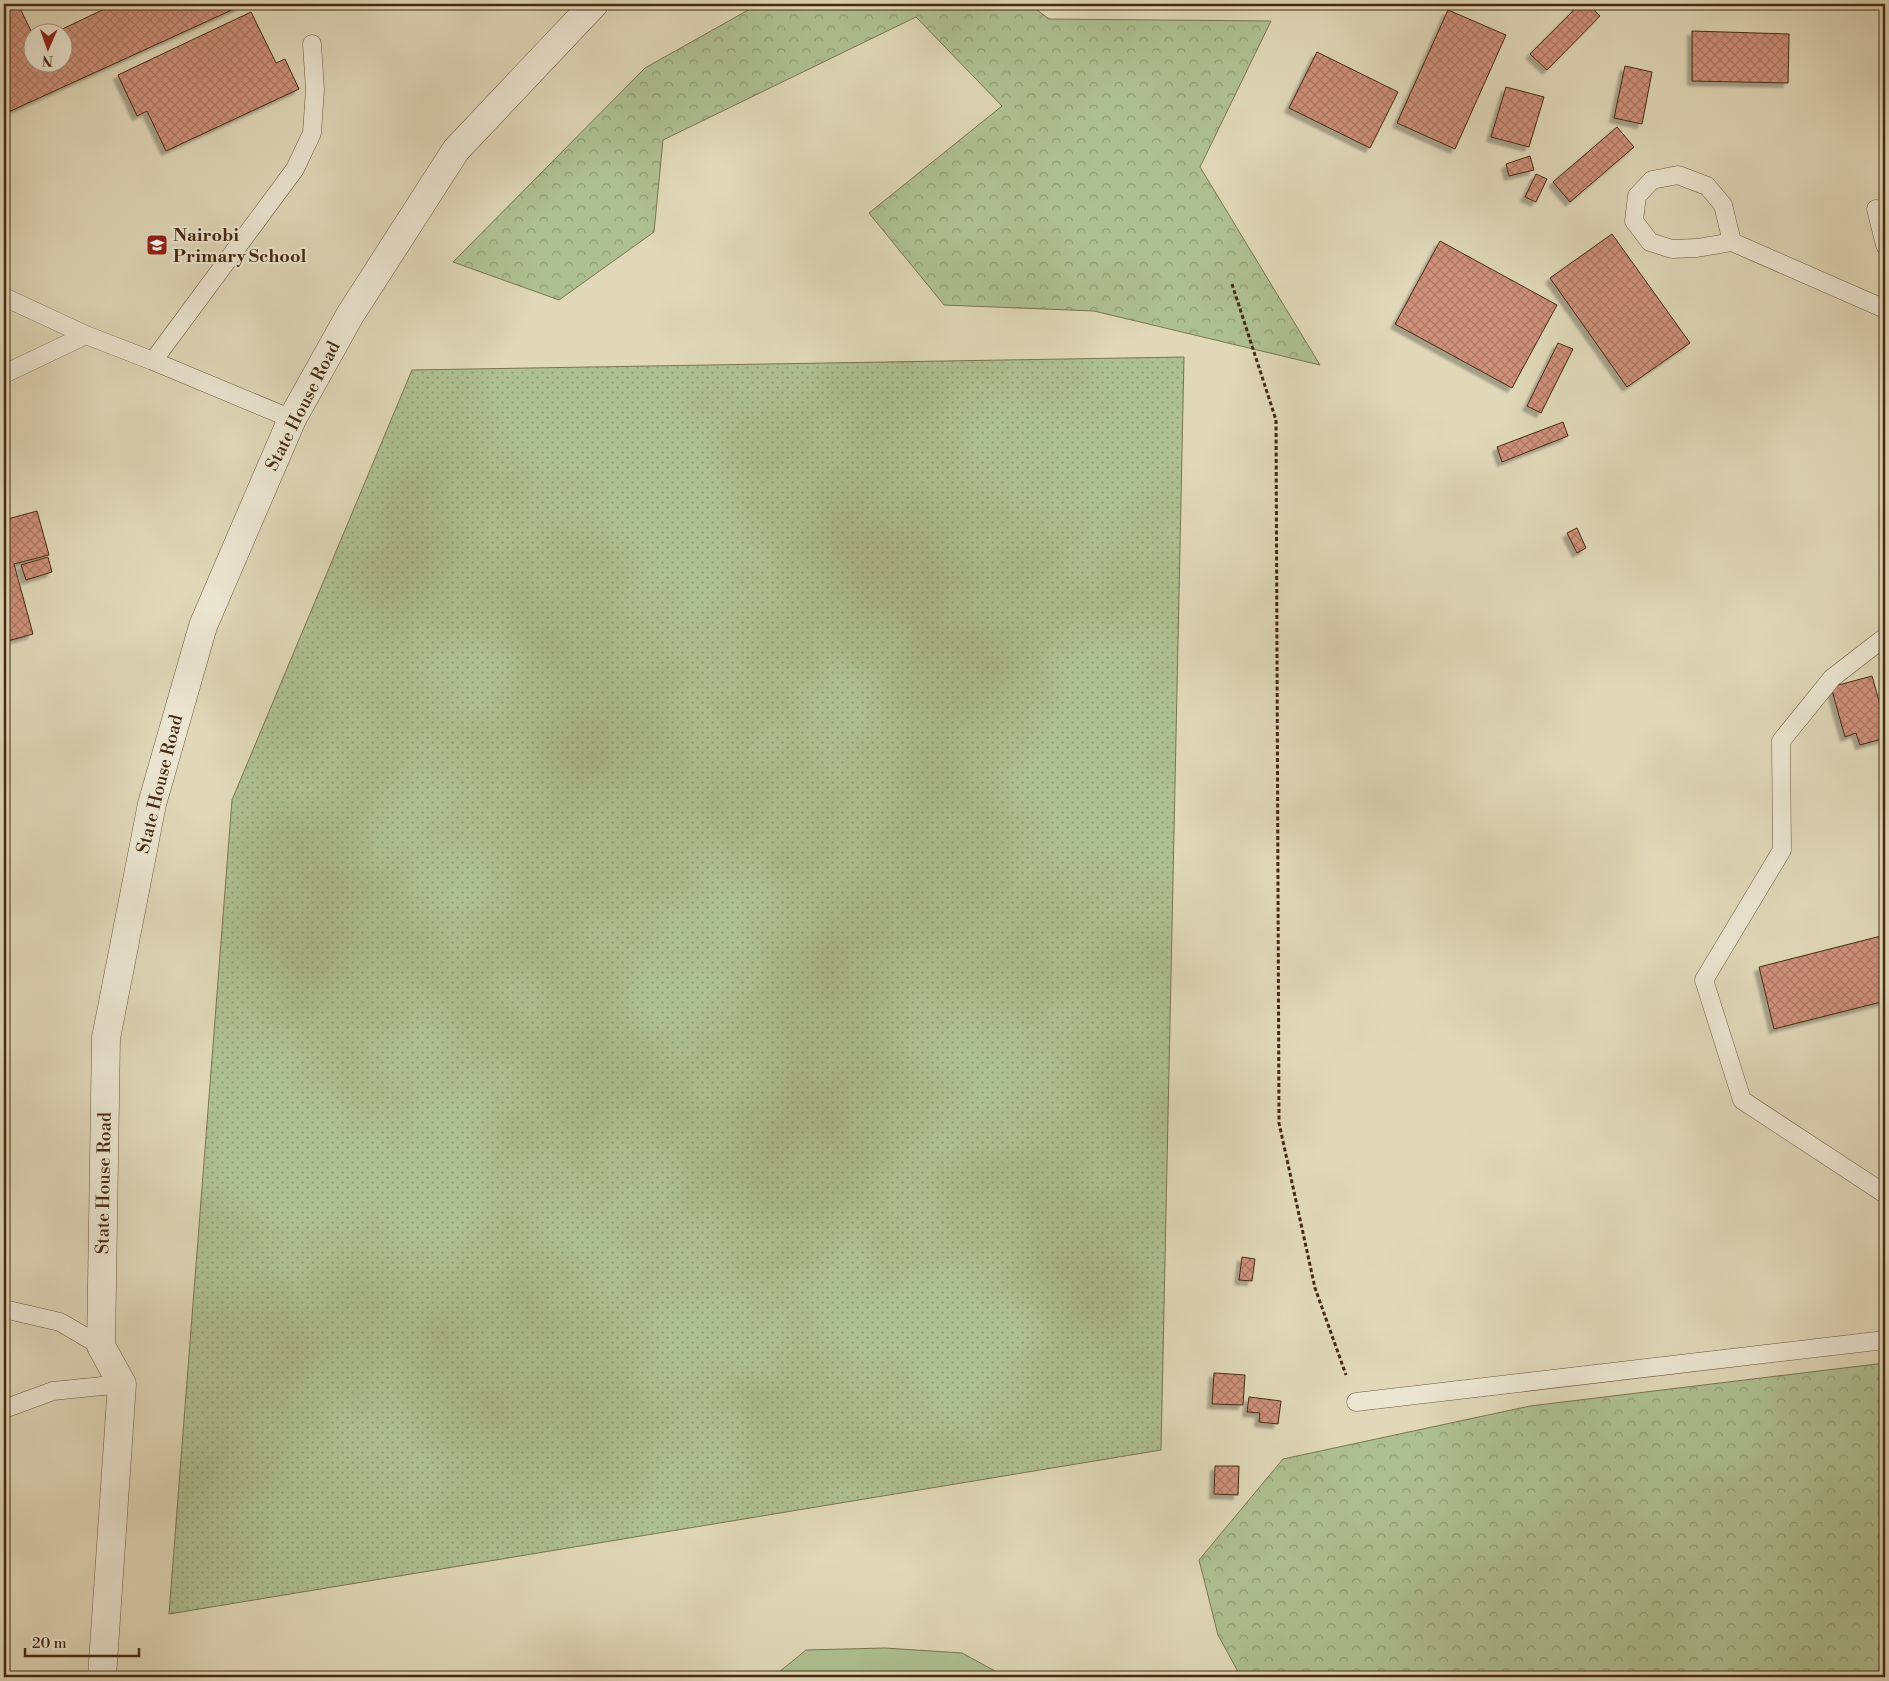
<svg xmlns="http://www.w3.org/2000/svg" width="1889" height="1681" viewBox="0 0 1889 1681" font-family="'Libre Bodoni',serif">
	<defs>
		<pattern id="green-dots" width="8" height="8" patternUnits="userSpaceOnUse" patternTransform="scale(1.25)"><rect width="8" height="8" fill="#aec092"/><path d="M2 2h.1M6 6h.1" fill="none" stroke="#8f9c76" stroke-width="1.8" stroke-linecap="round"/></pattern>
		<pattern id="forest-crowns" width="20" height="18" patternUnits="userSpaceOnUse" patternTransform="scale(1.25)"><rect width="20" height="18" fill="#aec092"/><path d="M2 6a3 3 0 1 1 6 0M12 15a3 3 0 1 1 6 0" fill="none" stroke="#8f9c76"/></pattern>
		<pattern id="building-cross-hatch" width="8" height="8" patternUnits="userSpaceOnUse" patternTransform="scale(1.25)"><rect width="8" height="8" fill="#cf917c"/><path d="M0 0l8 8M0 8l8-8" fill="none" stroke="#aa7764"/></pattern>
		<filter id="shadow"><feDropShadow dx="-4.5" dy="4.5" stdDeviation="1" flood-color="#0004"/></filter>
	</defs>
	<rect width="100%" height="100%" fill="#e0d8b9"/>
	<filter id="stains"><feTurbulence type="fractalNoise" baseFrequency=".004" numOctaves="4"/><feColorMatrix values="0 0 0 0 .2 0 0 0 0 .09 0 0 0 0 .02 0 0 0 .5 -.17"/></filter>
	<radialGradient id="worn" r=".72"><stop offset=".6" stop-color="#630" stop-opacity="0"/><stop offset="1" stop-color="#630" stop-opacity=".3"/></radialGradient>
	<!-- green -->
	<path fill="url(#green-dots)" stroke="#7a7552" d="M1184 357 1161 1450 169 1614 232 800 412 370Z"/>
	<!-- forest -->
	<path fill="url(#forest-crowns)" stroke="#7a7552" d="M759 4H1029L1049 19 1271 21 1200 167 1320 365 1094 311 944 305 869 213 1002 106 916 17 663 140 654 232 559 300 453 262 645 68Z
		M1885 1363V1677H1241L1218 1635 1199 1560 1283 1459 1530 1406Z"/>
	<!-- pitch -->
	<path fill="#aec092" stroke="#7a7552" d="M885 1648 962 1653 1006 1677H773L806 1650Z"/>
	<!-- building -->
	<path fill="url(#building-cross-hatch)" stroke="#472a11" filter="url(#shadow)" d="M4 4H18L32 33V62H62V32H56L115 4H245L4 114Z
		M1580 4H1588L1600 16 1547 70 1530 54Z
		M1448 10 1506 35 1455 149 1397 123Z
		M251 12 276 63 285 59 299 89 166 151 147 111 137 116 118 75Z
		M1692 31 1789 34 1788 83 1692 81Z
		M1317 52 1398 92 1370 148 1289 108Z
		M1625 66 1652 72 1642 124 1614 118Z
		M1506 87 1544 97 1529 147 1491 137Z
		M1617 127 1634 147 1570 202 1553 182Z
		M1530 156 1534 170 1509 176 1506 164Z
		M1536 174 1547 179 1536 202 1525 197Z
		M1612 234 1690 343 1627 387 1550 278Z
		M1440 241 1557 305 1512 388 1395 324Z
		M1558 343 1573 349 1541 413 1527 406Z
		M1563 422 1568 436 1502 462 1497 447Z
		M37 511 49 555 14 564 33 634 4 642V520Z
		M1577 528 1586 548 1577 553 1567 533Z
		M48 557 52 572 26 580 21 565Z
		M1872 676 1885 722V738L1860 745 1856 733 1845 737 1831 687Z
		M1885 935V1001L1774 1029 1759 967Z
		M1242 1257 1255 1259 1252 1281 1239 1280Z
		M1214 1373 1245 1375 1243 1405 1212 1404Z
		M1249 1397 1281 1401 1278 1424 1259 1422 1260 1413 1247 1412Z
		M1215 1466H1239L1238 1495 1214 1494Z"/>
	<g fill="none" stroke-linecap="round" stroke-linejoin="round">
		<!-- service casing -->
		<g stroke="#6d563b" stroke-width="19">
			<path id="service" d="M1876 209 1885 245
				M1732 242 1723 205 1707 186 1678 175 1652 180 1637 196 1634 221 1650 242 1672 249 1697 248 1732 242 1885 309
				M4 297 86 335 153 361 292 419
				M153 361 295 169 312 133 315 89 312 44
				M4 374 86 335
				M1885 637 1832 678 1781 741 1782 850 1704 980 1742 1100 1885 1194
				M4 1309 60 1322 101 1346
				M1356 1402 1885 1340
				M4 1409 53 1391 122 1384"/>
		</g>
		<!-- tertiary casing -->
		<g stroke="#6d563b" stroke-width="29">
			<path id="tertiary" d="M102 1677 122 1384 101 1346 106 1038 152 804 203 626 292 419 350 315 456 150 594 4"/>
		</g>
		<!-- path -->
		<path stroke="#472a11" stroke-width="3" stroke-dasharray="4 2.5" stroke-linecap="butt" d="M1232 284 1276 420 1279 1123 1315 1288 1346 1375"/>
		<!-- service -->
		<use href="#service" stroke="#ebe6d2" stroke-width="18"/>
		<!-- tertiary -->
		<use href="#tertiary" stroke="#ebe6d2" stroke-width="28"/>
	</g>
	<!-- icons -->
	<defs>
		<g id="school-square" transform="scale(1.125)"><rect x="-9" y="-9" width="18" height="18" rx="4" fill="#8f2418" stroke="#ebe6d2"/><path d="M0-5L7-2L0 1L-7-2ZM-4 1L0 2.5L4 1V4Q0 6-4 4Z" fill="#fff"/></g>
	</defs>
	<g fill-rule="evenodd">
		<use href="#school-square" x="157" y="245"/>
	</g>
	<g text-anchor="middle" dominant-baseline="central" stroke-width="4" stroke-linejoin="round" paint-order="stroke">
		<!-- poi labels -->
		<g font-size="18" font-weight="bold" fill="#472a11" stroke="#ebe6d2" text-anchor="start">
			<text x="173" y="235">Nairobi<tspan x="173" dy="21">Primary School</tspan></text>
		</g>
		<!-- street labels -->
		<g font-size="18" fill="#472a11" stroke="#ebe6d2">
			<text transform="translate(303 406) rotate(-63)">State House Road</text>
			<text transform="translate(160 784) rotate(-76)">State House Road</text>
			<text transform="translate(104 1183) rotate(-89)">State House Road</text>
		</g>
	</g>
	<!-- margin -->
	<rect width="1889" height="1681" fill="none" stroke="#e0d8b9" stroke-width="20"/>
	<rect x="5" y="5" width="1879" height="1671" fill="none" stroke="#472a11" stroke-width="2.5"/>
	<rect x="10" y="10" width="1869" height="1661" fill="none" stroke="#472a11"/>
	<!-- north arrow -->
	<g transform="translate(48 48) rotate(182)"><circle r="24" fill="#ebe6d2" stroke="#a99b85"/>
	<path d="M0-4L9 19L0 12L-9 19Z" fill="#8f2418"/>
	<text y="-8" font-size="14" font-weight="bold" text-anchor="middle" fill="#472a11">N</text>
	</g>
	<!-- scale -->
	<path d="M25 1648v8h114v-8" fill="none" stroke="#472a11" stroke-width="2.5"/>
	<text x="32" y="1648" font-size="15" fill="#472a11" stroke="#ebe6d2" stroke-width="4" paint-order="stroke">20 m</text>
	<rect width="100%" height="100%" filter="url(#stains)"/>
	<rect width="100%" height="100%" fill="url(#worn)"/>
</svg>
